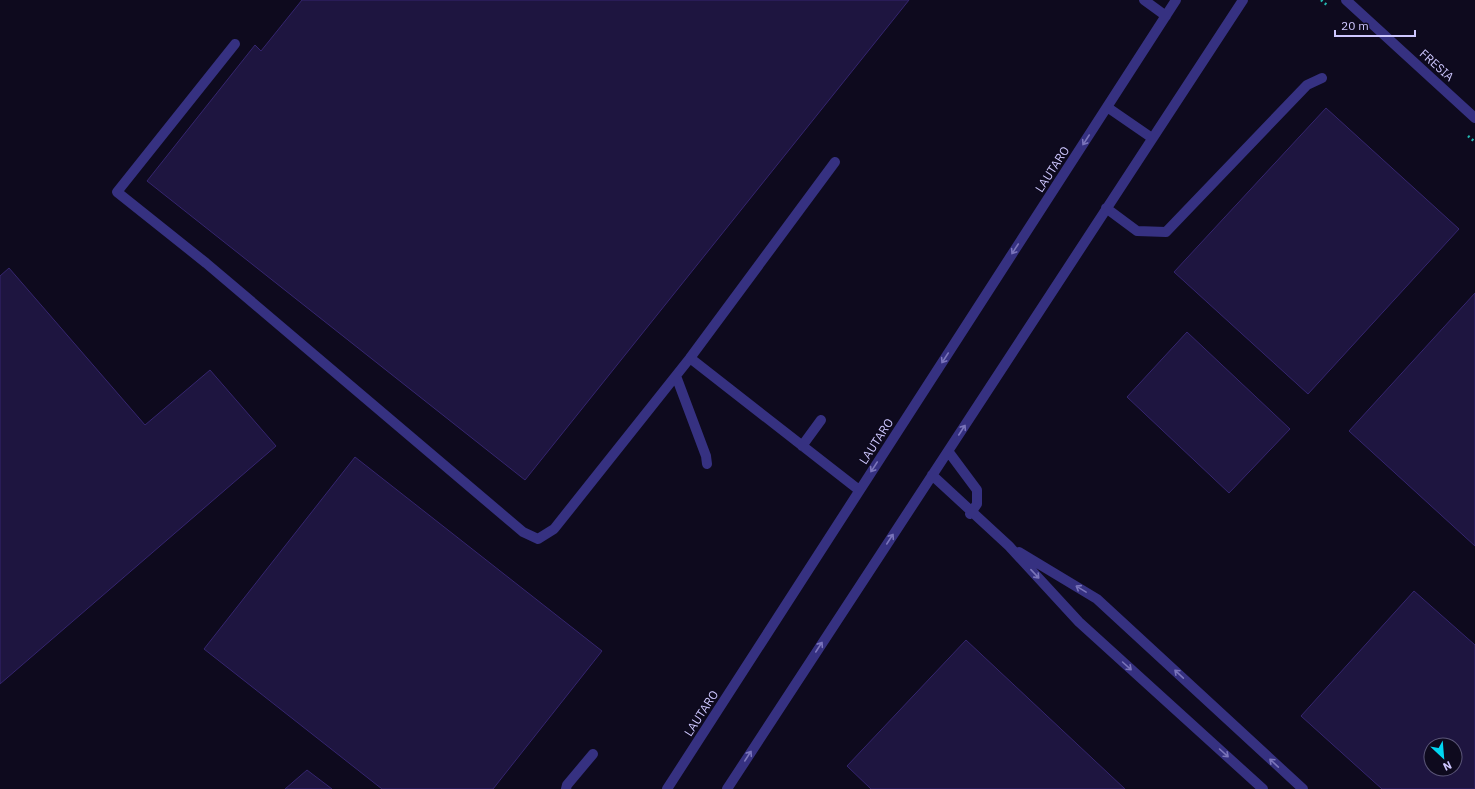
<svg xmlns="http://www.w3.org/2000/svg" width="1475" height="789" viewBox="0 0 1475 789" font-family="'IBM Plex Sans',sans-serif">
	<rect width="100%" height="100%" fill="#0e0a1e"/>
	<!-- building -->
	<path fill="#1e1540" stroke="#35256e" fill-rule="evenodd" d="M302 0H909L525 480 147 181 255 45 261 51Z
		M1326 108 1459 229 1308 394 1174 272Z
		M9 268 145 425 210 370 276 446 0 684V276Z
		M1475 293V546L1349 431Z
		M1187 332 1290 429 1229 493 1127 397Z
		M355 457 602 651 493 789H382L204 649Z
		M1414 591 1475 645V789H1382L1301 716ZM1431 745H1455V769H1431Z
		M966 640 1125 789H871L847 766Z
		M307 770 332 789H285Z"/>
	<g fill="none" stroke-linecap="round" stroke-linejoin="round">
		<!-- path -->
		<path stroke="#23b7b0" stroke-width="2.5" stroke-dasharray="2 3" stroke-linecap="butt" d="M1321 0 1328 6
			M1468 136 1475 142"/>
		<!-- minor -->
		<path stroke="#363181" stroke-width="10" d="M1144 0 1166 16
			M1346 0 1475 118
			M235 44 117 192 206 263 523 532 538 539 554 529 690 358 835 162
			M1107 107 1152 138
			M1106 208 1137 231 1166 232 1307 85 1322 78
			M690 358 859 490
			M676 376 706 456 707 464
			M802 446 821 420
			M948 451 977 490V504L970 514
			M932 475 1009 546 1079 622 1263 789
			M1019 552 1097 599 1303 789
			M566 789 567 785 593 754
			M667 789 1176 0
			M727 789 1243 0"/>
	</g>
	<!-- one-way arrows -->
	<defs><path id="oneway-shaft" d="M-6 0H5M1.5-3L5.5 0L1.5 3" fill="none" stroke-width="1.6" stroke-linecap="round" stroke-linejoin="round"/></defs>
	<g stroke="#7a74ba">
		<use href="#oneway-shaft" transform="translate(1086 140) rotate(123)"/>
		<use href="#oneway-shaft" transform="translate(1015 249) rotate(123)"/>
		<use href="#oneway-shaft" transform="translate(945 358) rotate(123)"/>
		<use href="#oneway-shaft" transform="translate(962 430) rotate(-57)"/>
		<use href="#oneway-shaft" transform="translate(874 467) rotate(123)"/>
		<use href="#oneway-shaft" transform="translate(890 539) rotate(-57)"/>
		<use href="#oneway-shaft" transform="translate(1035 574) rotate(47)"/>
		<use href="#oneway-shaft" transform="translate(1081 589) rotate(-149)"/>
		<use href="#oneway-shaft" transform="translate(819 647) rotate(-57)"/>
		<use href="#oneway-shaft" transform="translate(1127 666) rotate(42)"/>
		<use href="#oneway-shaft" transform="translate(1179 674) rotate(-137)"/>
		<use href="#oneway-shaft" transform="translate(1224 753) rotate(42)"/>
		<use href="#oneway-shaft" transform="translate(748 756) rotate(-57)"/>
		<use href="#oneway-shaft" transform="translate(1274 763) rotate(-137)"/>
	</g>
	<g text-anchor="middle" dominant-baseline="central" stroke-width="3.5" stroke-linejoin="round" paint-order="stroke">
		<!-- street labels -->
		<g font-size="12" fill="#cec7ff" stroke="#0e0a1e">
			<text transform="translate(1437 65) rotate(42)">FRESIA</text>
			<text transform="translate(1052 169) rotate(-57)">LAUTARO</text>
			<text transform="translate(876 441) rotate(-57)">LAUTARO</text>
			<text transform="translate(701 713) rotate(-57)">LAUTARO</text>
		</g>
	</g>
	<!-- north arrow -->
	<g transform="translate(1443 757) rotate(154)"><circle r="19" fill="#0e0a1e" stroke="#5b5678"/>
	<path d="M0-3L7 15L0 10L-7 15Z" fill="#00d6f2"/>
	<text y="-6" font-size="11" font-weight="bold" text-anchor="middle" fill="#cec7ff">N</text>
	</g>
	<!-- scale -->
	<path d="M1335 30v6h80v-6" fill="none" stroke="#cec7ff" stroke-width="2"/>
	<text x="1341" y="30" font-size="12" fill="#cec7ff" stroke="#0e0a1e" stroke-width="3" paint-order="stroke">20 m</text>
</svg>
